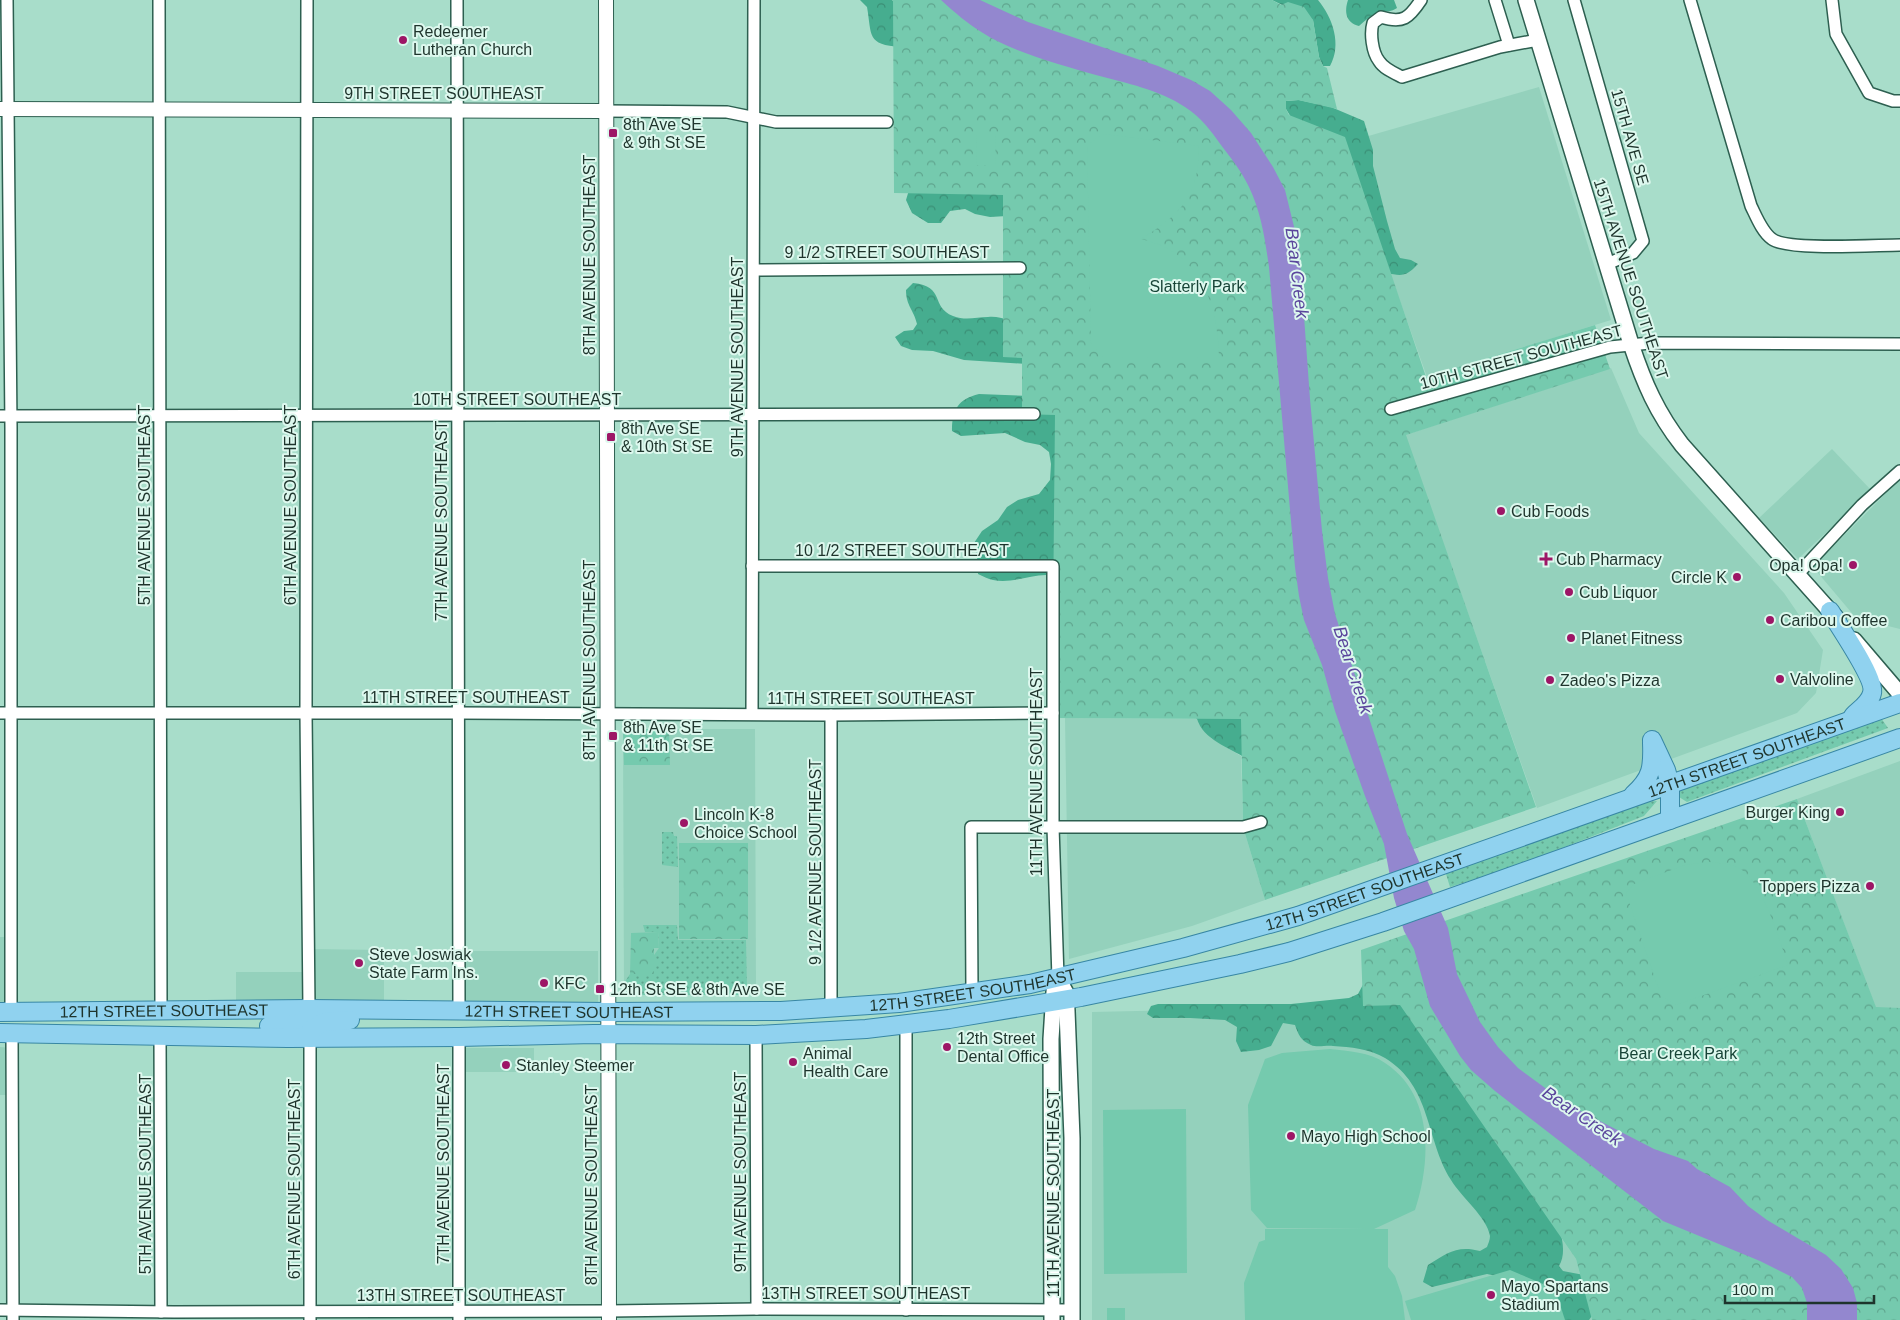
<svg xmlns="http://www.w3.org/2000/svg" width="1900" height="1320" viewBox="0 0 1900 1320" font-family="Arial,sans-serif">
<defs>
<pattern id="grass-dots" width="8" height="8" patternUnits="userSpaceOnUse" patternTransform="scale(1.25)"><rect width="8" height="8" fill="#75caae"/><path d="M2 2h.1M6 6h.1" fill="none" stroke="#5fa58e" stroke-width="1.8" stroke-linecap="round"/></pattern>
<pattern id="forest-crowns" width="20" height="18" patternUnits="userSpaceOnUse" patternTransform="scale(1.25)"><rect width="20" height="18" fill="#46ad8f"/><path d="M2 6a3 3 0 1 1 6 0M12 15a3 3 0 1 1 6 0" fill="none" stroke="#3a8e75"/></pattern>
<pattern id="park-crowns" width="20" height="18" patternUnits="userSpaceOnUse" patternTransform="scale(1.25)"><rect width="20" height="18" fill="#75caae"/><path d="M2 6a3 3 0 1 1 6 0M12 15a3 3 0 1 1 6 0" fill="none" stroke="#5fa58e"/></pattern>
</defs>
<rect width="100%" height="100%" fill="#a8ddca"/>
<g fill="#94d1bc">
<path d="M1539,87L1611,320L1427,377L1344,143Z"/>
<path d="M1611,368L1639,433L1784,593L1823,650L1816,693L1797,713L1537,808L1405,435Z"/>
<path d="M1832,449L1871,490L1798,559L1759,518Z"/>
<path d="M1900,479V629L1856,618L1813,567Z"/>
<path d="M1065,718L1197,719L1199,724L1211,738L1241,756L1243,827L1265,900L1192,926L1069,959Z"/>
<path d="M623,729H755L756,994L624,995Z"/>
<path d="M1900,761V1008H1876L1797,799Z"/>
<rect x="0" y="937" width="4" height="68"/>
<path d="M308,949L384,950V1005L236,1004V972H308Z"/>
<rect x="465" y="951" width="133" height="55"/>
<path d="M1400,1005L1576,1259L1592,1320H1092V1012Z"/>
<path d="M0,1047L12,1048V1095H0Z"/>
<rect x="459" y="1048" width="75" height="24"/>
</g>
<g fill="url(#grass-dots)">
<path d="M1881,718L1888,728L1687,802L1679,797L1677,792L1679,788Z"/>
<path d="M1657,801L1644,816L1514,867L1450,887L1446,874L1454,869L1640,802Z"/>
<path d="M662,832H673L674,836H677L678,867L662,865Z"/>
<path d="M643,925H677L678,940H746L747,989L745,995H636L624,983L630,974H654V955L659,948L658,932H645Z"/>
</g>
<g fill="url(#forest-crowns)">
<path d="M860,0H892L897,5L901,47C866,45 872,35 867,7Z"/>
<path d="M1272,0H1318C1333,18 1342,45 1330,66H1323L1319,57L1313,20Z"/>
<path d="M1348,0H1394L1397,8C1391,12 1387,11 1381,12C1372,14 1366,20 1359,26C1346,23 1344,12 1348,0Z"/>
<path d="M1299,100L1331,107L1364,121L1373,150V166L1387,221L1395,249L1400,258L1411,260L1418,264C1406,277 1402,276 1386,273L1286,109V101Z"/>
<path d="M1006,182L1007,216L990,217L975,214L965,209L950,211L941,223H928L912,213L906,200L909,190Z"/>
<path d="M913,283C946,286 930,307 953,316C966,321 976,317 988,317C995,316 1002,318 1008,320L1027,364L964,360L933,351L912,350L901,346L895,337L904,331L913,330L917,324C914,310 906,306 906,290Z"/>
<path d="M979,394L1031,396L1061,418L1242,704L1246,758C1229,748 1203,739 1197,719L1046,575C1029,575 1011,584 993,580C988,579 983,576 978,574L977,554L974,543L982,531L998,520L1007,507L1018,500L1039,494L1050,480L1051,464L1049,452L1040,445L1025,442L1005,433L961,436L952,431C952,410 958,399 979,394Z"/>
<path d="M1375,962L1553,1209C1558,1226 1569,1249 1559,1266L1563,1271L1589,1276L1594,1313L1589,1320H1547L1501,1277L1487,1274L1432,1287L1423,1282L1428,1265C1447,1253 1457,1245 1480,1251L1487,1247C1488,1244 1490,1240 1490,1236C1487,1217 1461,1197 1451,1180C1425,1138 1432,1087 1385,1058C1370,1049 1350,1047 1333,1046C1326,1045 1317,1048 1311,1045C1301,1041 1298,1034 1295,1025L1283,1023L1271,1046L1259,1050L1241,1052L1236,1041L1237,1027L1225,1020L1190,1018H1153L1147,1014L1151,1006L1158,1004H1291L1349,998L1358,994Z"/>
</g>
<g fill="url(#park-crowns)">
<path d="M893,0H1272L1281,5L1288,2L1304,7L1313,20L1319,57L1323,66L1327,68L1337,109L1298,100L1286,101V109L1289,115L1345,137L1426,377L1595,325L1610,369L1406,435L1536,807L1265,900L1243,827L1241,719L1052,718L1055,415L1022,414V358L1003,357V195L894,193Z"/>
<path d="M623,729H669L670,765H624Z"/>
<path d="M1797,799L1876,1007L1900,1008V1320H1592L1576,1259L1400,1005L1363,1006L1361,950Z"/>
<rect x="679" y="843" width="69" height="96"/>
<path d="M658,932L659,948H654V974H630L631,933Z"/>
</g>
<g fill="#75caae">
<path d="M977,134H996L995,165H976Z"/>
<path d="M1103,134L1199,146C1199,196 1181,214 1141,239C1148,241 1156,243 1163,246C1206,268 1218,312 1219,357H1103L1091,343L1087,145Z"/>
<path d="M1708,862C1720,863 1732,863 1742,870C1764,886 1779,939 1788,965L1676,1005L1661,996L1626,893L1634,884L1685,865Z"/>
<path d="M1330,1049C1348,1051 1370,1052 1385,1063C1434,1095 1431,1161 1415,1210L1374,1229H1388V1267L1395,1276L1402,1296L1405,1320H1245L1244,1283L1259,1242L1265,1240V1229H1367L1267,1228L1251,1210L1248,1105L1265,1059L1282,1053Z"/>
<path d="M1186,1109L1187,1273L1104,1274L1103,1110Z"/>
<path d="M1510,1270L1555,1289L1565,1320H1411L1405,1301Z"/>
<rect x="1107" y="1308" width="18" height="12"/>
</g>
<path fill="#9387cf" d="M941,0H980L1028,22L1158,66L1191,80L1210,91L1231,110L1251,133L1273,167L1285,190L1299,247L1310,399L1322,531L1328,578L1335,614L1407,834L1448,928L1457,974L1480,1022L1498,1047L1518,1068L1567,1104L1654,1149L1688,1161L1697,1169L1730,1187L1748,1206L1767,1220L1826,1255L1841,1269L1853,1288L1857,1303V1320H1807V1303L1802,1288L1792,1277L1760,1261L1663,1221L1495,1091L1471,1070L1460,1056L1430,1006L1414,949L1404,931L1394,898L1384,844L1365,796L1335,711L1322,665L1304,620L1299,596L1295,567L1269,267C1265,239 1261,212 1249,187C1242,172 1231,158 1221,145C1211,131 1201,117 1185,107C1160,90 1126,83 1096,75C1062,65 1012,52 983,33C968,24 954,12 941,0Z"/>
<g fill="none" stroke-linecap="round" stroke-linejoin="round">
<defs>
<g id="minor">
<path d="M7,0L11,428V1012"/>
<path d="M159,0L161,1011"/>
<path d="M307,0L306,713L309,1009"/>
<path d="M457,0L459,1011"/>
<path d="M1421,0C1409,18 1403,24 1381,17L1373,23C1370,33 1372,52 1379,61C1384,69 1394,73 1402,77L1500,47L1538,40"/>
<path d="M1495,0L1509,45"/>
<path d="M1574,0L1643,241L1633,253L1607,264"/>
<path d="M1690,0L1751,206C1756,216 1762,232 1772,239C1788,251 1876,245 1900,245"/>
<path d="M1832,0L1836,34L1869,93L1893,101H1900"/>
<path d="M606,111L727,112L776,122H887"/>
<path d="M754,270L1020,268"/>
<path d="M1391,409L1610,347L1650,343L1900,344"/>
<path d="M0,416L1034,414"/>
<path d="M752,566H1053V827L1058,978"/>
<path d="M1798,574L1862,505L1900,471"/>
<path d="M0,713H458L831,715L1053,713"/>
<path d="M752,714L754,0"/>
<path d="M972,992L971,827H1243L1261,822"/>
<path d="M831,1009V715"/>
<path d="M906,1025V1310"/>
<path d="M12,1033L13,1320"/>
<path d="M160,1035L161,1312"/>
<path d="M756,1035L757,1309"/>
<path d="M459,1037V1320"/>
<path d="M310,1038V1320"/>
<path d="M0,1310L174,1312L609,1311L757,1309L1071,1310"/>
</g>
<g id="tertiary">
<path d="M606,0L609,1320"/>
<path d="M0,109L606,111"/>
</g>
<g id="secondary">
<path d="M1526,0L1631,344C1644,383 1657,413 1682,445L1838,620"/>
<path d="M1854,640L1900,694"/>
<path d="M1058,978L1066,993L1067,1011L1072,1138V1320"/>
<path d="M1052,1320L1051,1039L1054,992"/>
</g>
<g id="primary">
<path d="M1830,611C1838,625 1876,679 1872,693C1870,703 1860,709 1853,716"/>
<path d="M1652,740L1666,770L1670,784V820"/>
<path d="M1633,795C1652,778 1653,767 1652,743"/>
<path id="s1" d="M0,1012L309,1009L607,1012L781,1011L899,1003L1030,984L1183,948L1298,916L1900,703"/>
<path d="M269,1026L297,1024L307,1018L309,1009"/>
<path d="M0,1033L288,1038L459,1037L594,1034L756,1035L866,1029L949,1019L1081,997L1240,964L1289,952L1383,922L1900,738"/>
<path d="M310,1038L311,1030L324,1022L350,1020"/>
</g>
</defs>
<use href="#minor" stroke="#2d5f50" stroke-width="14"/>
<use href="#tertiary" stroke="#2d5f50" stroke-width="16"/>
<use href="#secondary" stroke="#2d5f50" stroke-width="18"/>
<use href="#primary" stroke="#3887a4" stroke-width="20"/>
<use href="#minor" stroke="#fff" stroke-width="11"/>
<use href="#tertiary" stroke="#fff" stroke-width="14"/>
<use href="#secondary" stroke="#fff" stroke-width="15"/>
<use href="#primary" stroke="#90d2ef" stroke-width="18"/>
</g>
<g fill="#9d1666" stroke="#ddf8ee" stroke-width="2">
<circle cx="403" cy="40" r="5"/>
<rect x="608" y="128" width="10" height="10" rx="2.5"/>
<rect x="606" y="432" width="10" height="10" rx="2.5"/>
<circle cx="1501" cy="511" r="5"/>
<path d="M1543.5 551.5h5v5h5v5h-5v5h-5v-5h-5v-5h5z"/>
<circle cx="1853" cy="565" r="5"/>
<circle cx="1737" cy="577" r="5"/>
<circle cx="1569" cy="592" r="5"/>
<circle cx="1770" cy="620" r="5"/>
<circle cx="1571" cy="638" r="5"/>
<circle cx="1780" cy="679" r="5"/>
<circle cx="1550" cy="680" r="5"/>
<rect x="608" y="731" width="10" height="10" rx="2.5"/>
<circle cx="1840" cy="812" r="5"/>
<circle cx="684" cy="823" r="5"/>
<circle cx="1870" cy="886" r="5"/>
<circle cx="359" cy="963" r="5"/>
<circle cx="544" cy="983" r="5"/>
<rect x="595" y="984" width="10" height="10" rx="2.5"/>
<circle cx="947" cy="1047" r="5"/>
<circle cx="793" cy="1062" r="5"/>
<circle cx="506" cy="1065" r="5"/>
<circle cx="1291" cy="1136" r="5"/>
<circle cx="1491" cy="1295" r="5"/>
</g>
<g text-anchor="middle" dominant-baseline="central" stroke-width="4" stroke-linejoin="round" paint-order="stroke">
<g font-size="16" fill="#1e342c" stroke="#ddf8ee" text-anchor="start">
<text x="413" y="31">Redeemer<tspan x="413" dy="18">Lutheran Church</tspan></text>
<text x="623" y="124">8th Ave SE<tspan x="623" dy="18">&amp; 9th St SE</tspan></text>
<text x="621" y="428">8th Ave SE<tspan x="621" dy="18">&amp; 10th St SE</tspan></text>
<text x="1511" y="511">Cub Foods</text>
<text x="1556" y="559">Cub Pharmacy</text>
<text x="1843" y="565" text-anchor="end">Opa! Opa!</text>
<text x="1727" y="577" text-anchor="end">Circle K</text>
<text x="1579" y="592">Cub Liquor</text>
<text x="1780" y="620">Caribou Coffee</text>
<text x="1581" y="638">Planet Fitness</text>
<text x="1790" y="679">Valvoline</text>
<text x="1560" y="680">Zadeo's Pizza</text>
<text x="623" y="727">8th Ave SE<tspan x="623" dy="18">&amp; 11th St SE</tspan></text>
<text x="1830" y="812" text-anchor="end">Burger King</text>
<text x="694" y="814">Lincoln K-8<tspan x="694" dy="18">Choice School</tspan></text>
<text x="1860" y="886" text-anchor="end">Toppers Pizza</text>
<text x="369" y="954">Steve Joswiak<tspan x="369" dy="18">State Farm Ins.</tspan></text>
<text x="554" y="983">KFC</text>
<text x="610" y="989">12th St SE &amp; 8th Ave SE</text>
<text x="957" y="1038">12th Street<tspan x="957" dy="18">Dental Office</tspan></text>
<text x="803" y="1053">Animal<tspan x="803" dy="18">Health Care</tspan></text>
<text x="516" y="1065">Stanley Steemer</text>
<text x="1301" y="1136">Mayo High School</text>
<text x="1501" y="1286">Mayo Spartans<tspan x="1501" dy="18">Stadium</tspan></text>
</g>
<g font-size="16" fill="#1e342c" stroke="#ddf8ee">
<text x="444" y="93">9TH STREET SOUTHEAST</text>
<text transform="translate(1630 137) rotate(74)">15TH AVE SE</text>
<text x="887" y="252">9 1/2 STREET SOUTHEAST</text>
<text transform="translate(589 255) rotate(-90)">8TH AVENUE SOUTHEAST</text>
<text transform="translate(1631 279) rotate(72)">15TH AVENUE SOUTHEAST</text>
<text transform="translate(737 357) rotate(-90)">9TH AVENUE SOUTHEAST</text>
<text transform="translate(1521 357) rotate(-15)">10TH STREET SOUTHEAST</text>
<text x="517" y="399">10TH STREET SOUTHEAST</text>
<text transform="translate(144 505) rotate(-90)">5TH AVENUE SOUTHEAST</text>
<text transform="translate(290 505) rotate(-90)">6TH AVENUE SOUTHEAST</text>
<text transform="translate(441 521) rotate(-90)">7TH AVENUE SOUTHEAST</text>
<text x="902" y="550">10 1/2 STREET SOUTHEAST</text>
<text transform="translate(589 660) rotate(-90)">8TH AVENUE SOUTHEAST</text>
<text x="466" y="697">11TH STREET SOUTHEAST</text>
<text x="871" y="698">11TH STREET SOUTHEAST</text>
<text stroke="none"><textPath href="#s1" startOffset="1784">12TH STREET SOUTHEAST</textPath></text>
<text transform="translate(1036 772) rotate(-90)">11TH AVENUE SOUTHEAST</text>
<text transform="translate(815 862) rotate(-90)">9 1/2 AVENUE SOUTHEAST</text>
<text stroke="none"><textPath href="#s1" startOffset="1379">12TH STREET SOUTHEAST</textPath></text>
<text stroke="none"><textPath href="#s1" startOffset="974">12TH STREET SOUTHEAST</textPath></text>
<text stroke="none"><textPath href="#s1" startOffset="164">12TH STREET SOUTHEAST</textPath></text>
<text stroke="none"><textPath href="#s1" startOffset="569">12TH STREET SOUTHEAST</textPath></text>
<text transform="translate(443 1164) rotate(-90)">7TH AVENUE SOUTHEAST</text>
<text transform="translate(740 1172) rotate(-90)">9TH AVENUE SOUTHEAST</text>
<text transform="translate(145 1174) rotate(-90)">5TH AVENUE SOUTHEAST</text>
<text transform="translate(294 1179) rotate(-90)">6TH AVENUE SOUTHEAST</text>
<text transform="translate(591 1185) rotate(-90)">8TH AVENUE SOUTHEAST</text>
<text transform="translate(1053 1193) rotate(-90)">11TH AVENUE SOUTHEAST</text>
<text x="866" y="1293">13TH STREET SOUTHEAST</text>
<text x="461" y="1295">13TH STREET SOUTHEAST</text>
</g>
<g font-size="16" fill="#174437" stroke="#ddf8ee">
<text x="1197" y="286">Slatterly Park</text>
<text x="1678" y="1053">Bear Creek Park</text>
</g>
<g font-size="18" font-style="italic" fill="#5a459c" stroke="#ddf8ee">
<text transform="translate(1297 273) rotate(83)">Bear Creek</text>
<text transform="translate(1353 670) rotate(72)">Bear Creek</text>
<text transform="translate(1582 1116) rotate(34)">Bear Creek</text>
</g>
</g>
<path d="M1725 1295v8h149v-8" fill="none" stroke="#1e342c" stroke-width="2.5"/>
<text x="1732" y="1295" font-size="15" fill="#1e342c" stroke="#ddf8ee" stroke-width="4" paint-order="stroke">100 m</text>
</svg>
